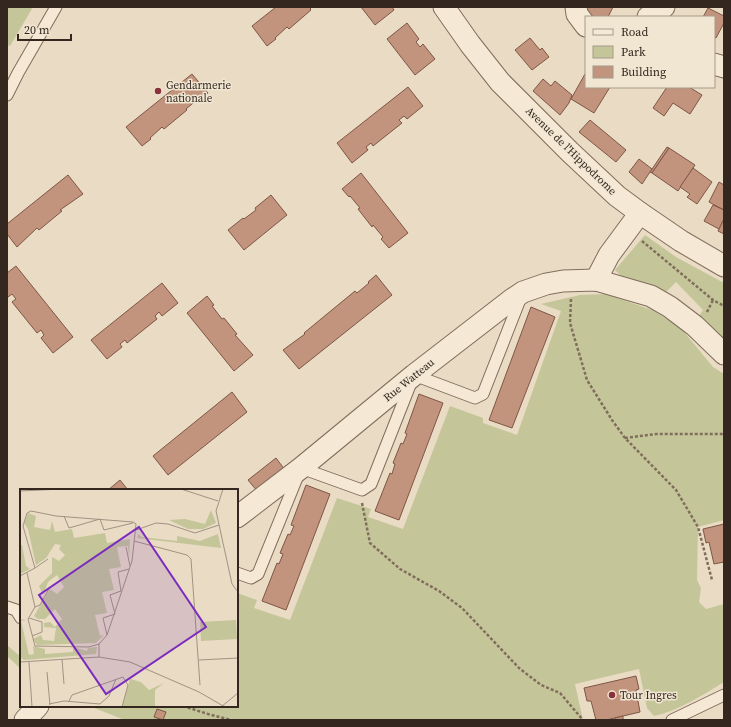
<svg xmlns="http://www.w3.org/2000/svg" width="731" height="727" viewBox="0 0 731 727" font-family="'Source Serif 4',serif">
<rect width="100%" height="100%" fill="#e9dbc4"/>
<g fill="#c4c699">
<path d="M7,7H33L10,46L7,45Z"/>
<path d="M645,235L676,257L724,283V343L697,319L703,310L676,282L664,294L623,278L615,270Z"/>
<path d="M606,294L652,310L680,327L713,367L724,374V520L698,527L697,580L701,588L699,602L706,609L724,604V682C701,696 680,710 654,716L647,708L639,669L575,684L583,720H125L89,706H237V593L257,600L254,608L290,620L337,498L371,509L368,517L403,529L450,406L483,418V423L517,435L561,311L541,304L580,295Z"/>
<path d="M7,645L21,657V669L7,656Z"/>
</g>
<g fill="#c3947d" stroke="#7e5645">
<path d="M276,7H312L310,9L311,10L289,29L287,27L275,38L276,39L267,46L252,26Z"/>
<path d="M361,7H392L394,10L375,25Z"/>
<path d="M587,7H613L608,17H594L584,11Z"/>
<path d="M708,8L724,16V23L716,38L714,37V17H703Z"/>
<path d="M407,23L419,39L416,42L420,47L423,44L435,59L415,75L387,39Z"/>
<path d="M530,38L540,50L542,48L549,57L532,70L515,50Z"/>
<path d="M192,74L208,93L199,101L198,99L186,109L187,110L164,129L162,127L150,138L151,139L142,146L126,127Z"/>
<path d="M585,74L586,75V87H610L594,113L571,99Z"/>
<path d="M543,79L551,86L555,81L572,95L569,103L560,115L533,91Z"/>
<path d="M408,87L423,106L407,119L404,116L399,120L402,123L373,146L371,143L366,147L368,150L352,163L337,143Z"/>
<path d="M667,87H689L702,95L690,114L673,103L664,116L653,108Z"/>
<path d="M590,120L626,150L616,162L579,132Z"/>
<path d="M667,147L669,148L652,173L650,172Z"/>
<path d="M669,148L695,165L678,191L652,173Z"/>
<path d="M639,159L652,169L642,184L629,172Z"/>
<path d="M693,168L712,182L697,204L687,197L690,194L680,187Z"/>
<path d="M361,173L408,233L389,248L381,239L383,237L373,225L372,227L358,209L360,208L350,196L349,197L342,189Z"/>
<path d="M68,175L83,194L60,210L62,211L39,230L37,228L17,247L7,234V224Z"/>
<path d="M719,182L724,185V210L709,202Z"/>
<path d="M271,195L287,215L244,250L228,230L243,218L244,219L256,210L255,208Z"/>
<path d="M713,205L724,210V219L719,229L704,221Z"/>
<path d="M724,219V234L718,231Z"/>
<path d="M16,266L73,337L53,353L41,338L44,335L41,330L37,333L12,302L16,299L12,294L8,297L7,295V273Z"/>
<path d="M376,275L392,295L299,369L283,350L305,334L304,333L355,291L357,293L369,283L368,282Z"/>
<path d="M162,283L178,303L162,316L159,312L155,316L157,319L127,343L125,340L120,344L122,347L107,359L91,340Z"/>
<path d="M207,296L214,305L212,306L222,319L224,318L237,334L235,335L253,355L234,371L187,313Z"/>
<path d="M531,307L555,317L512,428L489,420Z"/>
<path d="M232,392L247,412L168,475L153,456Z"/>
<path d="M419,394L443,403L399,520L375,511L390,473L392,474L395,464L393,463L401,443L403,444L407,434L405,433Z"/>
<path d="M276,458L285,470L258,492L248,480Z"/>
<path d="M120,480L128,490H108Z"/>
<path d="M306,485L330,494L286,610L262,601L277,563L279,564L283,554L280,553L288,534L290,535L294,526L291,525Z"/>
<path d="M724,524V562L714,564L709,542L706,543L703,529Z"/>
<path d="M636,676L639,689L636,690L640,712L606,720H596L591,701H587L584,688Z"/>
<path d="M157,709L166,712L163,720L154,717Z"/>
<path d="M623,716V720H615V718Z"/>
</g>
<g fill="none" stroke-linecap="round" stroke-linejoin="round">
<defs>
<g id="lane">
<path d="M7,95L18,73L56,7"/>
<path d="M237,573L251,578L258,574L301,468L362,490L371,484L414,375L475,398L483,394L521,297"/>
<path d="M7,607L16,610L21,618"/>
<path d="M672,720L724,695"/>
</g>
<g id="street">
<path d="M444,7L470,44L500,82L570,152L617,196L640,213L681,241L724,266"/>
<path d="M576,7L577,14L586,26"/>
<path d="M648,17L664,7"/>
<path d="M714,64L724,67"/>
<path d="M596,280L609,255L640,213"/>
<path d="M237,517L301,468L414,375L511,300L523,292L546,284L563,281L596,280L651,296L670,307L695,326L724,354"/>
<path d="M25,720L38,706"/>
</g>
</defs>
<use href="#lane" stroke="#816d5c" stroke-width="13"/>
<use href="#street" stroke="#816d5c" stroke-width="23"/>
<g stroke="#816d5c" stroke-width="2.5" stroke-dasharray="3 2" stroke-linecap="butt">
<path d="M642,241L713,300L724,306"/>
<path d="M571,299L570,323L587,380L612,420L625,438L676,490L698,527L712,580"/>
<path d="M707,312L713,300"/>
<path d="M625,438L656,434H724"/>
<path d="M362,503L370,543L400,569L439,591L462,608L519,668L541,685L560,693L583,720"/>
<path d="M183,706L208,714L231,720"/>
</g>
<use href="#lane" stroke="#f5e9d6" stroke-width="11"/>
<use href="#street" stroke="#f5e9d6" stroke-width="21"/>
</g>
<g fill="#8a323b" stroke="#f1e6d2" stroke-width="1.5">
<circle cx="158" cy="91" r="4"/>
<circle cx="612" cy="695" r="4"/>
</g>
<g text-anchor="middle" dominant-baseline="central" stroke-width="3" stroke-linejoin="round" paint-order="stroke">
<g font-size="11" fill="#33271f" stroke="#f1e6d2" text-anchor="start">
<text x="166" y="85">Gendarmerie<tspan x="166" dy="13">nationale</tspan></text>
<text x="620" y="695">Tour Ingres</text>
</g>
<g font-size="11" fill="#33271f" stroke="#f1e6d2">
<text transform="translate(571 151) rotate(44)">Avenue de l'Hippodrome</text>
<text transform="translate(409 380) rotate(-39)">Rue Watteau</text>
</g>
</g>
<g transform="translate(20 489)">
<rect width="218" height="218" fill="#e9dbc4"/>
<path d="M191,21L196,34L183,40H168L149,31L165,30L185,35ZM8,24L16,27L14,38L30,41L32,32L35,43L52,40L54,49L85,44L87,54L110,50L109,69L108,57L97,58L101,78L89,80L94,101L82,103L87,124L75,126L80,147L84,146L76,154L17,156L13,150L21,146L23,151L34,152L36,139L24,138V134L30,133L35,138L42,130L35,120L25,130H18L14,127L30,100L37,105L44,98L37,86L28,93L23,106L19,97L32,84V68L39,72L45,66L39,60L41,56L35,55L26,69L16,76L8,40L4,34ZM118,45L122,48L157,52V47L180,52L198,45L201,59L117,49ZM0,56H2L6,77L10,80L0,85ZM0,130L6,131L1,132L9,166L14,165L13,157L25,160V165L53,163V158L67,162L68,159L77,158L76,165L4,171L0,168ZM216,131L217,150L181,152L180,133ZM110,190L121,193L129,201L144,194L135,201V218H102Z" fill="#c4c699"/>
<path fill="none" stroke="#a09382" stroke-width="1" d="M161,0L198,12M203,0L196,22L212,95L218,103M0,2L42,0M44,27L49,39L80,30L84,41L113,34M3,37L7,24L11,22L36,27L113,33L116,35L112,72L87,146L79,155L69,158L15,157L8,130L15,118L7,84M116,41L136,34L148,35L175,44L199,36M114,52L167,66L171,70L180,196M106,58L110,77M15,79L28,70M0,87L15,79L3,37M15,118L20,116L30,98M9,129L22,133V143L12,147M87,146L83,129L95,125L90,106L101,102L98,83L109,80M79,155V168M42,170L44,195M179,171L218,169M0,173L79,168L110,173L179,203L205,218M9,173L12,218M27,183L30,216M49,212L52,206L103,188L108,196L102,218M29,215L44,212L80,215L89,207L96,190M201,218L218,204"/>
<path fill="#7b2cbf" fill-opacity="0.15" stroke="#7b2cbf" stroke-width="2" d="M119,38L186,138L86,205L19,106Z"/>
<rect width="218" height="218" fill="none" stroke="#33271f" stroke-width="2"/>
</g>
<rect width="731" height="727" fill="none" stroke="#33271f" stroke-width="16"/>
<rect x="585" y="16" width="130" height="72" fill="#f1e6d2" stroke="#a59a8a"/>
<rect x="593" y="29" width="20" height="6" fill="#f5e9d6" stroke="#a59a8a"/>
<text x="621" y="36" font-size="12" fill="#33271f">Road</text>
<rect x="593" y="46" width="20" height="12" fill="#c4c699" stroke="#a59a8a"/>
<text x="621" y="56" font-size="12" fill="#33271f">Park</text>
<rect x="593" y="66" width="20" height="12" fill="#c3947d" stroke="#a59a8a"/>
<text x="621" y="76" font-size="12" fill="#33271f">Building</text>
<path d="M18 34v6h53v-6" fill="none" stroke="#33271f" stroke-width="2"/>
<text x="24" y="34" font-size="12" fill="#33271f" stroke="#f1e6d2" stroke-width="3" paint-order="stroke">20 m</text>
</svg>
